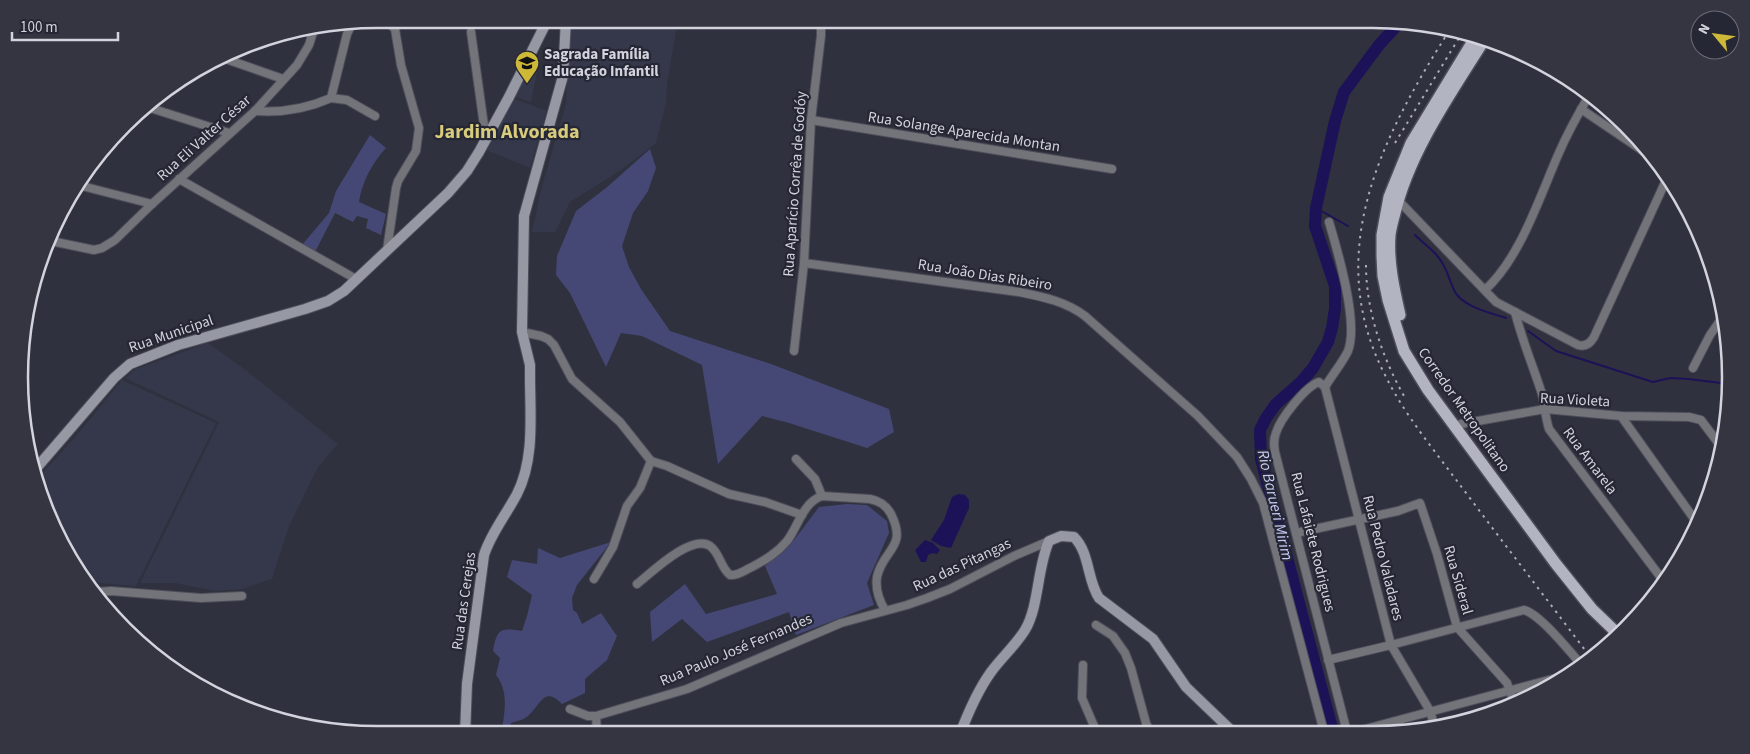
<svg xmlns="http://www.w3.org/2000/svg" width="1750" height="754" viewBox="0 0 1750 754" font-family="'Source Sans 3',sans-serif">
<rect width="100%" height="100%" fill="#30313e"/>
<g fill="#35384b">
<path d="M571,19H678L667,84L666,103L656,143L621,170L570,202L555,232H532L542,186L566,104Z"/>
<path d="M526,69L537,72L531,102L513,96Z"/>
<path d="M512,98L547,111L530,168L486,150Z"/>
<path d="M208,343L247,371L338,444L318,467L289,526L272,579L242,589L215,591L175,583H140L219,422L125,378L136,369Z"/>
<path d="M122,380L216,423L136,586L88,582L61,544L38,492L35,481L77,435Z"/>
</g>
<g fill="#454874">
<path d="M370,135L386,148C372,163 362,182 359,202L386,214L381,235L366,228L368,219L357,216L353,222L335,213L315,252L302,245L329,213L336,191Z"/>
<path d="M650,149L656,168L648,191L633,213L622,246L629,267L641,289L670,331L771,364L889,409L894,432L867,448L789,423L762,416L718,464L702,365L642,336L621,333L606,367L570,293L556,275L557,256L576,211L606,188Z"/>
<path d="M847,504L867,505L887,521L889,533L867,583L874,605L796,635L789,612L707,642L682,619L652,642L650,612L685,584L706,614L777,594L765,566L794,540L819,507Z"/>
<path d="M611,542L577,585L572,598L573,610L577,613L582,624L601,613L617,636L607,660L585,679V693L562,704C544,686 541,704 529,715C524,720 517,721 511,723L509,731L514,735H501C504,715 510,693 496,675L500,658L493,651C497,628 501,628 522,631L527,616L532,595L507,577L512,560L537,564L538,548L560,558Z"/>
</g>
<g fill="#1b1258">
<path d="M958,494L965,495L969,500V508L951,548L941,546L931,540L944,520L952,497Z"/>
<path d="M925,540L933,543L940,550L937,554L933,553L928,555L926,562H921L915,550Z"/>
</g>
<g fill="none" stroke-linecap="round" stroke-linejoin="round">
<g stroke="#1b1258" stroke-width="2">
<path d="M1316,208L1348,226"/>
<path d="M1415,235C1425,245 1438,253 1444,266C1449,275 1451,287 1457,295C1468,308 1491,313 1506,318"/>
<path d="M1528,331L1556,351L1653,382L1670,378L1688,379L1729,384"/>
</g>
<path stroke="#1b1258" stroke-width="12" d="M1333,732L1261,459L1260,430L1266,418L1276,404L1301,382L1313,368L1328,342L1332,328L1335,309V286L1315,226L1316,208L1335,121L1344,92L1379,45L1399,23"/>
<defs>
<g id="minor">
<path d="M381,19L388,22L395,29L401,65L419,128L416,151L398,181L396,188L387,250"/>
<path d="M471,32L486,140"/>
<path d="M220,57L283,79"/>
<path d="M331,98L347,100L375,116"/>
<path d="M144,106L229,133"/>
<path d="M1581,109L1658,161"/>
<path d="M255,111C282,113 306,109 331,98L347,34L351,26L355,22"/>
<path d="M811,120L1112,169"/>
<path d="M179,179L356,279"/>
<path d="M78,185L152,204"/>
<path d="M1398,200L1496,302L1578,345C1585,347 1590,344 1594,337L1668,176"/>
<path d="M51,241L94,250L102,248L115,240L152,204L255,111L297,65L309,45L314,29"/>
<path d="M804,263L1019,292C1043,297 1065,301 1085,316L1198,416L1237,457L1251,479L1263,503L1324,732"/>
<path d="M1485,290C1520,258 1539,199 1558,155C1567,134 1578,114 1590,94"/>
<path d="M1515,312C1522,340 1533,366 1542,394C1545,405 1545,417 1549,429L1665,583"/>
<path d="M522,332L541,336L548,339L554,345L572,379L620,422L651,461"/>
<path d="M794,351L804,263L811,120L821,36V19"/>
<path d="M1693,368L1710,335L1724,315"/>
<path d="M1325,387L1319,382C1305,387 1280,419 1276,433C1273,440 1274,446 1275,452L1347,732"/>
<path d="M1325,387L1391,645L1430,711L1435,728"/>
<path d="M1325,387C1332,375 1343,362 1348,351C1359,323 1338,252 1329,222"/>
<path d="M1621,416L1697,523"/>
<path d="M1461,424L1545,409L1621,416L1689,417L1701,420L1722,448"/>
<path d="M796,459L815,479L822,496"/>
<path d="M651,461L667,466L729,494L765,502L802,515"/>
<path d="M1296,533L1398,511L1420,503L1437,554L1457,627L1507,683L1515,705"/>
<path d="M594,579L613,547L627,506L640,488L651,461"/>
<path d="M637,584C651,573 692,533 710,546C720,553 720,567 730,575C738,576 745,570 752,567C765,560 777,553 787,541C798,527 803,502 822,496L870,499C880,501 886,505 891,514C908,548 883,549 877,577C875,590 879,600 885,610"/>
<path d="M97,592L111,591L201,598L242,596"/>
<path d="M1096,625L1113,636L1125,653L1131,668L1146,723L1150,733"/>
<path d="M1328,660L1391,645L1524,610C1540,614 1569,651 1581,664"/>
<path d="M1083,665L1082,698L1097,733"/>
<path d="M570,709L588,716H596L687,689L841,623L907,605L927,598L950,589L1014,556L1049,541"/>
<path d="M596,716L597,735"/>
<path d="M1354,732L1560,677"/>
</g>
<g id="secondary">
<path d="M33,472L114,378L130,364L178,345L305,309L328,301L344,291L448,193L467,171L479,152L509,97L548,19"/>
<path d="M960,734C968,713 978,690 991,672C1002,657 1016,645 1025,630C1039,607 1037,568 1049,541L1061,536L1074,537C1090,553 1087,580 1099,598L1153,639L1186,687L1234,733"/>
<path d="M465,735L467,684L484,555C491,533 506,515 517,494C535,459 530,414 530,376V365L522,332L524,216L563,76L566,19"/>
</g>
<g id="primary">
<path d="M1476,36L1411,143L1389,197L1382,235V256L1383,276L1388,300L1404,351L1428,390L1556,564L1592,609L1619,635"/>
<path d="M1400,315C1394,289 1388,262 1390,235C1391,228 1393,220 1395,213C1410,150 1452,92 1486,37"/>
</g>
</defs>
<use href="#minor" stroke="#4d4e5a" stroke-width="10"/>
<use href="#secondary" stroke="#4d4e5a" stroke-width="12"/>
<use href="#primary" stroke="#4d4e5a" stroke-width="14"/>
<use href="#minor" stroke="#73737a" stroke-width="8"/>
<use href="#secondary" stroke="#9698a3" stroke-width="10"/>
<use href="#primary" stroke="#b2b4c2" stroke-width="11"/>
<g stroke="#abacb6" stroke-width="2" stroke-dasharray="2.5 5" stroke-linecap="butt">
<path d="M1449,31C1382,137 1321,253 1386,377C1404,413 1430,445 1454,477C1499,537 1545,597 1591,658"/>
<path d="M1395,143L1462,33"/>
<path d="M1366,265C1366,310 1382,357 1404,396"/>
</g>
</g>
<defs>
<symbol id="school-pin" viewBox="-11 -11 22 30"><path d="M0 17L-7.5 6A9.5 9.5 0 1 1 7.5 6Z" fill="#ceb837" stroke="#262734"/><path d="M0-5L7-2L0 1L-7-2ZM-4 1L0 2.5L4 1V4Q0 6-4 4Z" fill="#111"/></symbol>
</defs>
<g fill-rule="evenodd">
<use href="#school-pin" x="513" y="49" width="28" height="38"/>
</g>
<g text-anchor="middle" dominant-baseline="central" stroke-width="4.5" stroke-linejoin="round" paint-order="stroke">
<g font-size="15" font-weight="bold" fill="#d2d3dc" stroke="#262734" text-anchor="start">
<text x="544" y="54">Sagrada Família<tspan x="544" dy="17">Educação Infantil</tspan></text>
</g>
<g font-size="15" fill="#d2d3dc" stroke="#262734">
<text transform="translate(964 132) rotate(9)">Rua Solange Aparecida Montan</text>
<text transform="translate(204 138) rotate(-42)">Rua Eli Valter César</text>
<text transform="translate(795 184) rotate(-86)">Rua Aparício Corrêa de Godóy</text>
<text transform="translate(985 275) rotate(9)">Rua João Dias Ribeiro</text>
<text transform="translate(171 334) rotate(-19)">Rua Municipal</text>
<text transform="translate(1575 400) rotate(3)">Rua Violeta</text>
<text transform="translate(1464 410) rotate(55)">Corredor Metropolitano</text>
<text transform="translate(1590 461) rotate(53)">Rua Amarela</text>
<text transform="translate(1313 542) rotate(76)">Rua Lafaiete Rodrigues</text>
<text transform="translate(1383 558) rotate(76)">Rua Pedro Valadares</text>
<text transform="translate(962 565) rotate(-25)">Rua das Pitangas</text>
<text transform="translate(1458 580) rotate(74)">Rua Sideral</text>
<text transform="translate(464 601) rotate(-82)">Rua das Cerejas</text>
<text transform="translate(736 650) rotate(-23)">Rua Paulo José Fernandes</text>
</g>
<g font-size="16" font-style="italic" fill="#c7ccf7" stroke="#262734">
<text transform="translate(1275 505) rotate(77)">Rio Barueri Mirim</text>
</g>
<g font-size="20" font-weight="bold" fill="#d9cb7d" stroke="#262734">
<text x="507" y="132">Jardim Alvorada</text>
</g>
</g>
<path d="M0 0H1750V754H0ZM377 28H1373A349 349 0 0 1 1722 377V377A349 349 0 0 1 1373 726H377A349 349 0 0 1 28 377V377A349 349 0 0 1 377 28Z" fill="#343541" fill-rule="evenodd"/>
<path fill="none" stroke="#d2d3dc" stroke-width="2.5" d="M377 28H1373A349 349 0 0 1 1722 377V377A349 349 0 0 1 1373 726H377A349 349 0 0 1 28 377V377A349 349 0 0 1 377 28Z"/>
<g transform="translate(1715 35) rotate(299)"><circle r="24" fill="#262734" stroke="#6b6c77"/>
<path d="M0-4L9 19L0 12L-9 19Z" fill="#ceb837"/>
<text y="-8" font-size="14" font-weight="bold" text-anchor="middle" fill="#d2d3dc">N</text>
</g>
<path d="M12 32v8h106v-8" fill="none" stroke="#d2d3dc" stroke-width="2.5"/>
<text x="20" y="32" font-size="15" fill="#d2d3dc" stroke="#262734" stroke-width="4" paint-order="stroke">100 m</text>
</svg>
